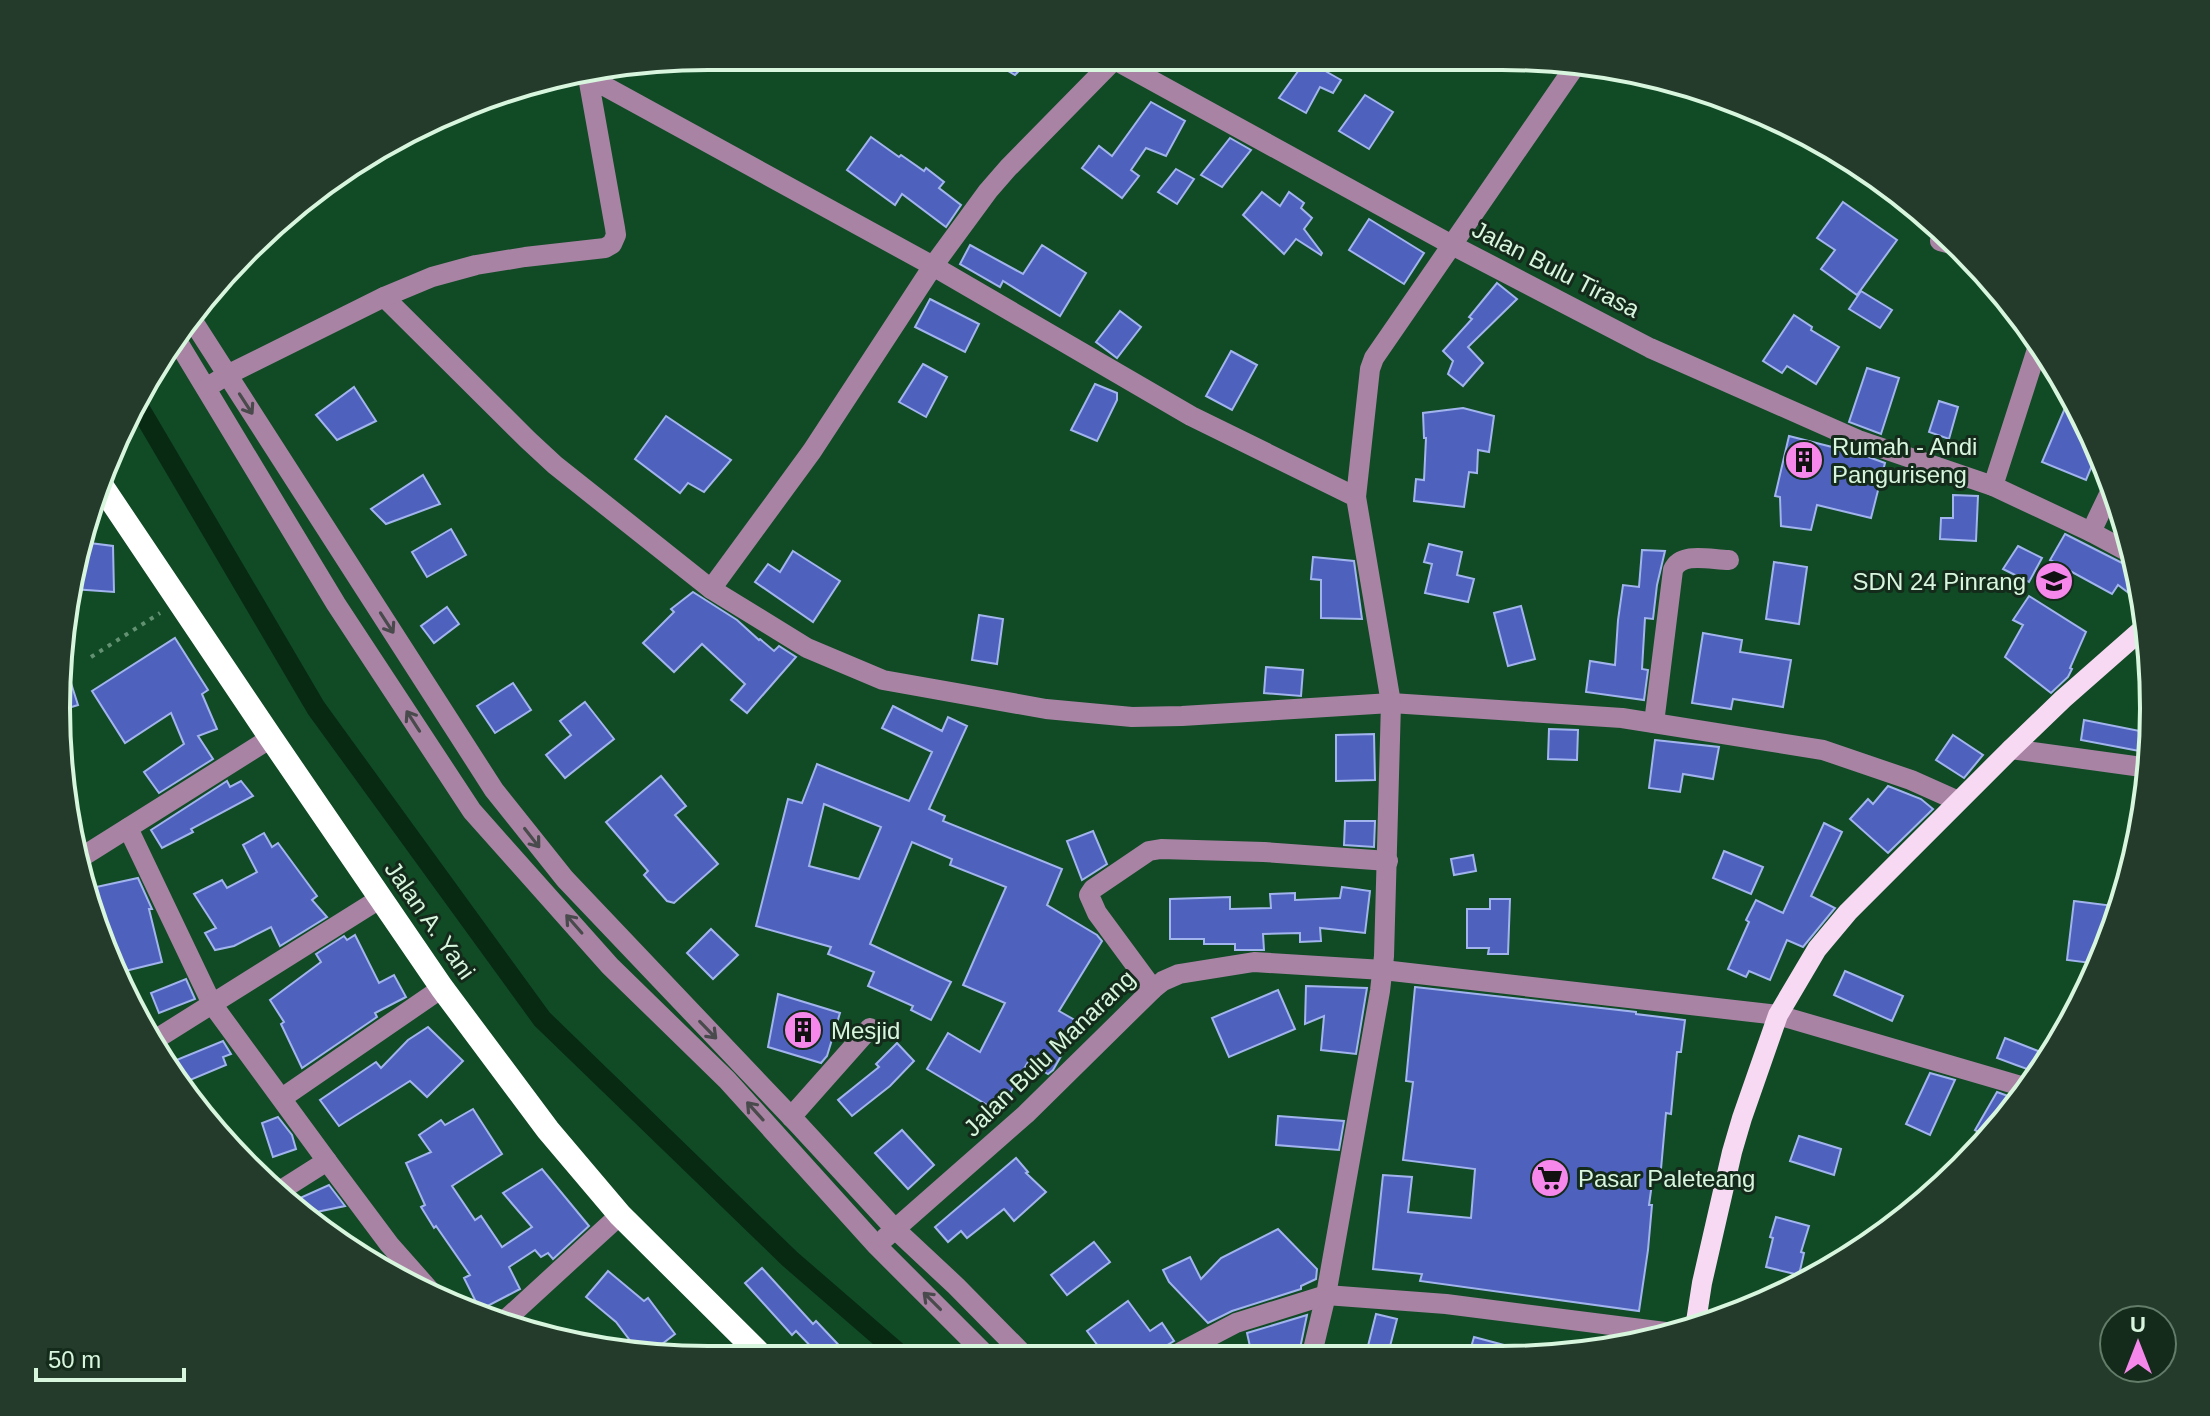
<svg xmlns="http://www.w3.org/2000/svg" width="2210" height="1416" viewBox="0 0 2210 1416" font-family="Helvetica,sans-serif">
<rect width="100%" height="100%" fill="#114b26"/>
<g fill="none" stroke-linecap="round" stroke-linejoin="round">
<path stroke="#082a13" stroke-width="20" d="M139,407L316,708L542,1019L790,1259L902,1356"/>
</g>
<g fill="#4e62bd" stroke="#a2b4ee" stroke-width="2" fill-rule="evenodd">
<path d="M986,58H1031L1015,75Z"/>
<path d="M1306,60L1341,80L1333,93L1320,87L1306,113L1279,98Z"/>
<path d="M1365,95L1393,112L1369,149L1339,131Z"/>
<path d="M1151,102L1185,121L1166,156L1146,148L1131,170L1139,176L1122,198L1082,168L1099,146L1112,156Z"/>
<path d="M871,137L899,157L901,155L924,171L926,168L944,182L939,188L961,205L946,227L902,194L895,205L847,170Z"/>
<path d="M1230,138L1251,150L1222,187L1201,175Z"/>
<path d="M1176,169L1194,179L1177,204L1158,192Z"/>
<path d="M1262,192L1280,206L1289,192L1304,203L1301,208L1312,218L1304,229L1322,253L1321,255L1296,239L1284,254L1243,215Z"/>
<path d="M1843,202L1897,240L1857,295L1821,269L1835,250L1817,238Z"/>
<path d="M1369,219L1424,253L1404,284L1349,250Z"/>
<path d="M970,245L1023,274L1042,245L1086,273L1060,316L1003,281L1000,287L960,264Z"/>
<path d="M1497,283L1517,299L1468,347L1483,363L1463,386L1448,374L1453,361L1443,351L1472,319L1469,317Z"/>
<path d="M1861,291L1892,310L1880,328L1849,309Z"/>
<path d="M930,299L979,324L965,352L915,327Z"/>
<path d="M1120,311L1141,327L1117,358L1096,342Z"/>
<path d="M1794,315L1812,327L1811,330L1839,347L1816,384L1787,366L1782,373L1763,361Z"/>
<path d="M1231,351L1257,365L1232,410L1206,396Z"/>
<path d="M923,364L947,377L926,417L899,402Z"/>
<path d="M1867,368L1899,378L1881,434L1849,422Z"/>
<path d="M1095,384L1117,393V400L1097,441L1071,430Z"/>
<path d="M354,387L376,421L337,440L316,415Z"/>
<path d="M2071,394L2087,419L2098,451L2086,480L2042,462Z"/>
<path d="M1939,401L1958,407L1949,439L1929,432Z"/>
<path d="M1463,408L1494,416L1489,452L1478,450L1477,473L1469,472L1464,507L1414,501L1416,479L1424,480L1426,438H1424L1423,413Z"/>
<path d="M666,416L731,460L704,492L688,483L680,493L635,459Z"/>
<path d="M1789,436L1840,449L1841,447L1885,463L1871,518L1817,505L1811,530L1781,526L1780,497L1775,496Z"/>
<path d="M423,475L440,504L386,524L371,509Z"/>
<path d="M1953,495L1978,496L1976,541L1940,539L1941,518H1953Z"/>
<path d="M451,529L466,555L427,577L412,552Z"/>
<path d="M2065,534L2128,566L2136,568L2142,603L2118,585L2112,594L2050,560Z"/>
<path d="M82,542L113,546L114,592L73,589Z"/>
<path d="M1429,544L1462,552L1457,575L1474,579L1468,602L1425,593L1432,564L1424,562Z"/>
<path d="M2018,546L2042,558L2029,582L2003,569Z"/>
<path d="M1642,550L1665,551L1657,585L1653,619L1645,618L1642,669L1648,670L1644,700L1586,692L1590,661L1615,665L1618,620L1623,585L1639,587Z"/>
<path d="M793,551L840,581L813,622L755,582L768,564L780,572Z"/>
<path d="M1313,557L1354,561L1362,619L1321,618V580L1311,579Z"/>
<path d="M1774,562L1807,567L1799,624L1766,619Z"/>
<path d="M693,592L737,620L759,640L760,639L774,651L779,646L796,657L747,713L731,700L745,684L702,644L674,672L643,643L674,612L671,609Z"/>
<path d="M2029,596L2086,632L2070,668L2072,669L2068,677L2051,693L2005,657L2023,625L2013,620Z"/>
<path d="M1521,606L1535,659L1508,666L1494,613Z"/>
<path d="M447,607L459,624L434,643L421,626Z"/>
<path d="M979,615L1003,619L997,664L972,660Z"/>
<path d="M1703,633L1742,640L1740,652L1791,660L1783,707L1733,699L1731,709L1692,703Z"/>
<path d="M175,638L208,690L202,694L217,729L198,736L213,759L159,793L144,772L184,744L171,713L125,743L92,691Z"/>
<path d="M64,661L78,705L62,710L57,666L58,662Z"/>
<path d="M1266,667L1303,670L1301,696L1264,693Z"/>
<path d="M513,683L531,710L495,733L477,706Z"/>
<path d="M585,702L614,739L565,778L546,755L571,735L560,721Z"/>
<path d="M893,706L942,731L948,717L967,726L929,809L945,816L943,821L1062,869L1047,905L1097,935L1102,941L1059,1011L1080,1023L1053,1070L1048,1074L1028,1062L999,1112L927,1069L948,1033L980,1052L1005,1003L963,985L1006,887L950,865L952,859L912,842L870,944L951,982L931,1020L911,1010L913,1006L868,986L874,972L828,954L831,947L756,926L788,799L802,803L817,764L909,801L932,752L882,728ZM824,804L881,827L859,879L809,866Z"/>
<path d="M2084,720L2150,733V753L2081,740Z"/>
<path d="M1549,729L1578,730L1577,760L1548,759Z"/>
<path d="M1374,734L1375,780L1336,781V735Z"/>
<path d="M1953,735L1983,755L1964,778L1936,760Z"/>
<path d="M1655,740L1719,747L1713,779L1683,774L1680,792L1649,788Z"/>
<path d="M661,776L686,806L675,815L718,864L674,903L667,901L644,875L648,871L606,822Z"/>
<path d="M227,781L230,787L241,781L253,796L191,829L193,832L162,848L151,830Z"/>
<path d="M1888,786L1921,799L1933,809L1888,853L1850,819L1868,799L1873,804Z"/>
<path d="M1345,821H1375L1374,847L1344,845Z"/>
<path d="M1824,823L1842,832L1811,896L1835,908L1803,947L1787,940L1770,980L1749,971L1746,977L1728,969L1749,922L1746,920L1756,900L1783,913Z"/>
<path d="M1093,831L1107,864L1082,880L1067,841Z"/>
<path d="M264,833L272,847L278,843L317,896L312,900L327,917L280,946L271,927L234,946L215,950L205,933L216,928L194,894L222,880L227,888L257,872L243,845Z"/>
<path d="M1724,851L1763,867L1751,894L1713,878Z"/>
<path d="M1473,855L1476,871L1454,875L1451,859Z"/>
<path d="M138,878L152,909H149L162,962L121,972L115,951L112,952L89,902L87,889Z"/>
<path d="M1342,887L1370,891L1365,933L1320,928L1321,941L1300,942V933L1263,934L1264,950H1235V944H1204V939H1170V899L1230,897V909L1271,908L1270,894L1295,893V900L1340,898Z"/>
<path d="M1490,899H1510L1508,954H1488L1489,948H1467V909H1490Z"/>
<path d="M2074,901L2122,907L2120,917L2099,964L2067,960Z"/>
<path d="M711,929L738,955L713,979L687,953Z"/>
<path d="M355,935L379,983L394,975L406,997L375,1013L377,1017L302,1068L281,1024L284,1022L270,1000L321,962L316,954L344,936L347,940Z"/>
<path d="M1845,971L1903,996L1892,1021L1834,995Z"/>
<path d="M186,979L195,999L159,1013L151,993Z"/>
<path d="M1306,986L1367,988L1356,1054L1321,1050L1324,1016L1305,1024Z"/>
<path d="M1415,987L1636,1012V1014L1685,1020L1681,1052H1677L1671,1114L1666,1113L1661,1169H1654L1649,1205H1652L1648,1250L1639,1311L1420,1281L1422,1274L1373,1269L1383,1175L1412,1177L1408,1212L1471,1218L1475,1169L1403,1160L1413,1082L1406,1081Z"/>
<path d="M1278,990L1295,1029L1229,1057L1212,1018Z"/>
<path d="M778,994L840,1013L827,1056L821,1063L768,1047Z"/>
<path d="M428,1027L463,1061L427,1097L410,1081L339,1126L320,1100L376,1062L381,1068L408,1040Z"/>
<path d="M2005,1038L2051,1056L2038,1073L2016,1065L1997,1058Z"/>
<path d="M223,1041L231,1054L223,1057L226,1065L183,1083L174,1061Z"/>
<path d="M897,1043L914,1061L890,1086L852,1116L838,1100L879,1067L876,1064Z"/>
<path d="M1930,1073L1955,1080L1930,1135L1906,1124Z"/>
<path d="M1997,1092L2019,1100L1991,1139L1975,1130Z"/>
<path d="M473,1109L502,1154L452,1186L475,1220L481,1216L502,1247L532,1227L503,1193L542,1169L589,1226L553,1259L548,1253L541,1257L535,1250L509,1267L520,1289L480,1310L464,1278L470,1275L436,1226L434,1228L421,1207L425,1205L406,1163L431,1152L419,1135L441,1120L445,1125Z"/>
<path d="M1278,1116L1344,1121L1339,1150L1276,1145Z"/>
<path d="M278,1117L292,1135L296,1149L273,1157L262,1123Z"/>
<path d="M902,1130L934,1165L908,1189L875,1153Z"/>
<path d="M1799,1136L1841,1149L1834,1175L1790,1161Z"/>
<path d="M1016,1158L1028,1172L1026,1173L1046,1192L1014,1221L1004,1209L967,1238L961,1231L948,1242L935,1227Z"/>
<path d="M329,1185L345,1206L307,1214L300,1198Z"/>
<path d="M1776,1217L1809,1226L1801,1252L1804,1253L1799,1275L1766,1267L1773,1238L1770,1237Z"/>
<path d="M1278,1229L1317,1269L1316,1279L1301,1286V1289L1232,1311L1208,1323L1169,1282L1163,1270L1190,1257L1201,1279L1221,1258Z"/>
<path d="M1094,1242L1110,1262L1067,1295L1051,1275Z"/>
<path d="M762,1268L813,1324L816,1321L849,1356L819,1355L796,1331L792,1335L745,1283Z"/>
<path d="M608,1271L644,1301L648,1298L675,1334L662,1344L673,1355H641L616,1322L586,1297Z"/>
<path d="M1128,1301L1150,1331L1162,1323L1174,1341L1161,1349L1158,1357H1119L1113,1347L1104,1354L1087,1331Z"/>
<path d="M1376,1314L1397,1319L1387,1358H1365Z"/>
<path d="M1307,1315L1298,1358L1263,1357V1349L1251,1351L1247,1333Z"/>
<path d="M1474,1337L1534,1353L1533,1359L1468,1358Z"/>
</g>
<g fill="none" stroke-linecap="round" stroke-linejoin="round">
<path stroke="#639172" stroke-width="4" stroke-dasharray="4 6" stroke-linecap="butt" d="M91,657L160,613"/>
<g stroke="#a983a4" stroke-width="20">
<path d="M1113,59L1452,245L1650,348L1858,440L1993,486L2091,532L2134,555"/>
<path d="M1940,241L1959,246"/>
<path d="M384,297L528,440L555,465L711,589L807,648L883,680L1046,709L1132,717L1182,716L1391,703L1622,718L1823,750L1911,780L1958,801"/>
<path d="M189,315L494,790L565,879L798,1124L895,1229L956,1286L1025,1356"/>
<path d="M176,339L336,604L472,811L610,966L727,1080L877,1246L987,1356"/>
<path d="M206,388L227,375L384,297L432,277L476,265L525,257L605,248L612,244L616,235L615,228L588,77L933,266L1191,416L1356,497L1391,703L1384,956L1380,991L1326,1295L1311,1358"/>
<path d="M1993,486L2039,343"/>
<path d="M1356,497L1370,369L1374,358L1578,62"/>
<path d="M2091,532L2112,488"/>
<path d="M711,589L812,451L933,266L988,191L1008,168L1115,59"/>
<path d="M1654,723L1673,570C1681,551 1711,560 1729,560"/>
<path d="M2011,749L2149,768"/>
<path d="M128,828L212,1004L327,1161L275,1194"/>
<path d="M77,860L271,738"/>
<path d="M1153,989L1097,913L1089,895L1093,889L1149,851L1161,849L1264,852L1388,861"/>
<path d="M153,1041L381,898"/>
<path d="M282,1098L442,988"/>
<path d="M791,1117L870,1028"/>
<path d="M327,1161L389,1244L434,1295"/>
<path d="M885,1238L1026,1114L1153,989L1163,981L1179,974L1254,962L1383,970L1778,1015L2028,1088"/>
<path d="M503,1322L620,1215"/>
<path d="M1171,1357L1236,1323L1326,1295L1446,1304L1681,1334"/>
</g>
<path stroke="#f8d9f3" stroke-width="20" d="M1695,1328L1702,1283L1732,1152L1742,1118L1778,1015L1817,949L1848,912L2011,749L2063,699L2146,626"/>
<path stroke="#fff" stroke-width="24" d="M99,482L271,738L442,988L548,1130L620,1215L761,1355"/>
</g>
<defs><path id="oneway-shaft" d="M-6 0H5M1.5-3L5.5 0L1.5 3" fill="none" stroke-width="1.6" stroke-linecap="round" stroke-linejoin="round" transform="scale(2)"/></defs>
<g stroke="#484a4b">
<use href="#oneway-shaft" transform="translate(246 404) rotate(57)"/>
<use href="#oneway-shaft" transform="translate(387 623) rotate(57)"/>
<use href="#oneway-shaft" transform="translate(413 721) rotate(-123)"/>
<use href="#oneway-shaft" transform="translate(532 838) rotate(52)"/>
<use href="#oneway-shaft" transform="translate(574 924) rotate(-131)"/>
<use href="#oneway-shaft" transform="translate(708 1030) rotate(46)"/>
<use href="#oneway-shaft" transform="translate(755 1111) rotate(-132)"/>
<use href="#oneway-shaft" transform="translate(932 1301) rotate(-135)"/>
</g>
<defs>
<symbol id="building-disc" viewBox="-11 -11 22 22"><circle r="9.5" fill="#f788eb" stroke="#142b1b"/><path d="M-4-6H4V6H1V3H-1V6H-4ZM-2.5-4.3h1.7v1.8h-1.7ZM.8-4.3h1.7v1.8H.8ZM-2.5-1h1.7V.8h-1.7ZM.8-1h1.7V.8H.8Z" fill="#111"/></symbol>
<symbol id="school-disc" viewBox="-11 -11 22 22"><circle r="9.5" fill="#f788eb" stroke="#142b1b"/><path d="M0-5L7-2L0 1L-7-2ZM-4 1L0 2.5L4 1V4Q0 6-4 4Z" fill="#111"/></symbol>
<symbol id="supermarket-disc" viewBox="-11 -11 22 22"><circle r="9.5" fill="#f788eb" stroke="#142b1b"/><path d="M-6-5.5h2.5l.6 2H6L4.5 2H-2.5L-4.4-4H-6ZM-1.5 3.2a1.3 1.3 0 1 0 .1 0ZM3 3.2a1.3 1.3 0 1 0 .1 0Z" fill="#111"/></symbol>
</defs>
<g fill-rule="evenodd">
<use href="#building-disc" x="1782" y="438" width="44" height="44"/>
<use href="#school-disc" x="2032" y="559" width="44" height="44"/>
<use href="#building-disc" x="781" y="1008" width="44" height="44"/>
<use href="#supermarket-disc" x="1528" y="1156" width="44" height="44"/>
</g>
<g text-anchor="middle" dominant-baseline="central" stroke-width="6" stroke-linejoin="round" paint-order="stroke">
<g font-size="24" fill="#d8f5de" stroke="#142b1b">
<text transform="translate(1556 269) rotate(27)">Jalan Bulu Tirasa</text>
<text transform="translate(430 920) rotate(55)">Jalan A. Yani</text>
<text transform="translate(1049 1053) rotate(-44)">Jalan Bulu Manarang</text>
</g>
<g font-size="24" fill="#d8f5de" stroke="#142b1b" text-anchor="start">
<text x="1832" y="446">Rumah - Andi<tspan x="1832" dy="28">Panguriseng</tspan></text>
<text x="2026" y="581" text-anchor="end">SDN 24 Pinrang</text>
<text x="831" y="1030">Mesjid</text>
<text x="1578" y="1178">Pasar Paleteang</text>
</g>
</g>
<path d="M0 0H2210V1416H0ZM708 70H1502A638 638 0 0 1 2140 708V708A638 638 0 0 1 1502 1346H708A638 638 0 0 1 70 708V708A638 638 0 0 1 708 70Z" fill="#243b2b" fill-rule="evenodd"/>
<path fill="none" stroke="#d8f5de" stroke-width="4" d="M708 70H1502A638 638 0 0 1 2140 708V708A638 638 0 0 1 1502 1346H708A638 638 0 0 1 70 708V708A638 638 0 0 1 708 70Z"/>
<g transform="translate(2138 1344)"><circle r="38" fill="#142b1b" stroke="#627c69" stroke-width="2"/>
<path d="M0-6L14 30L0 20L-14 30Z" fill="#f788eb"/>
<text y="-12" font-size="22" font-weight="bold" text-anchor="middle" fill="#d8f5de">U</text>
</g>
<path d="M36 1368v12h148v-12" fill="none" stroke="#d8f5de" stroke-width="4"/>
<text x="48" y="1368" font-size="24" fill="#d8f5de" stroke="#142b1b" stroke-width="6" paint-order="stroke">50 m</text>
</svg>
